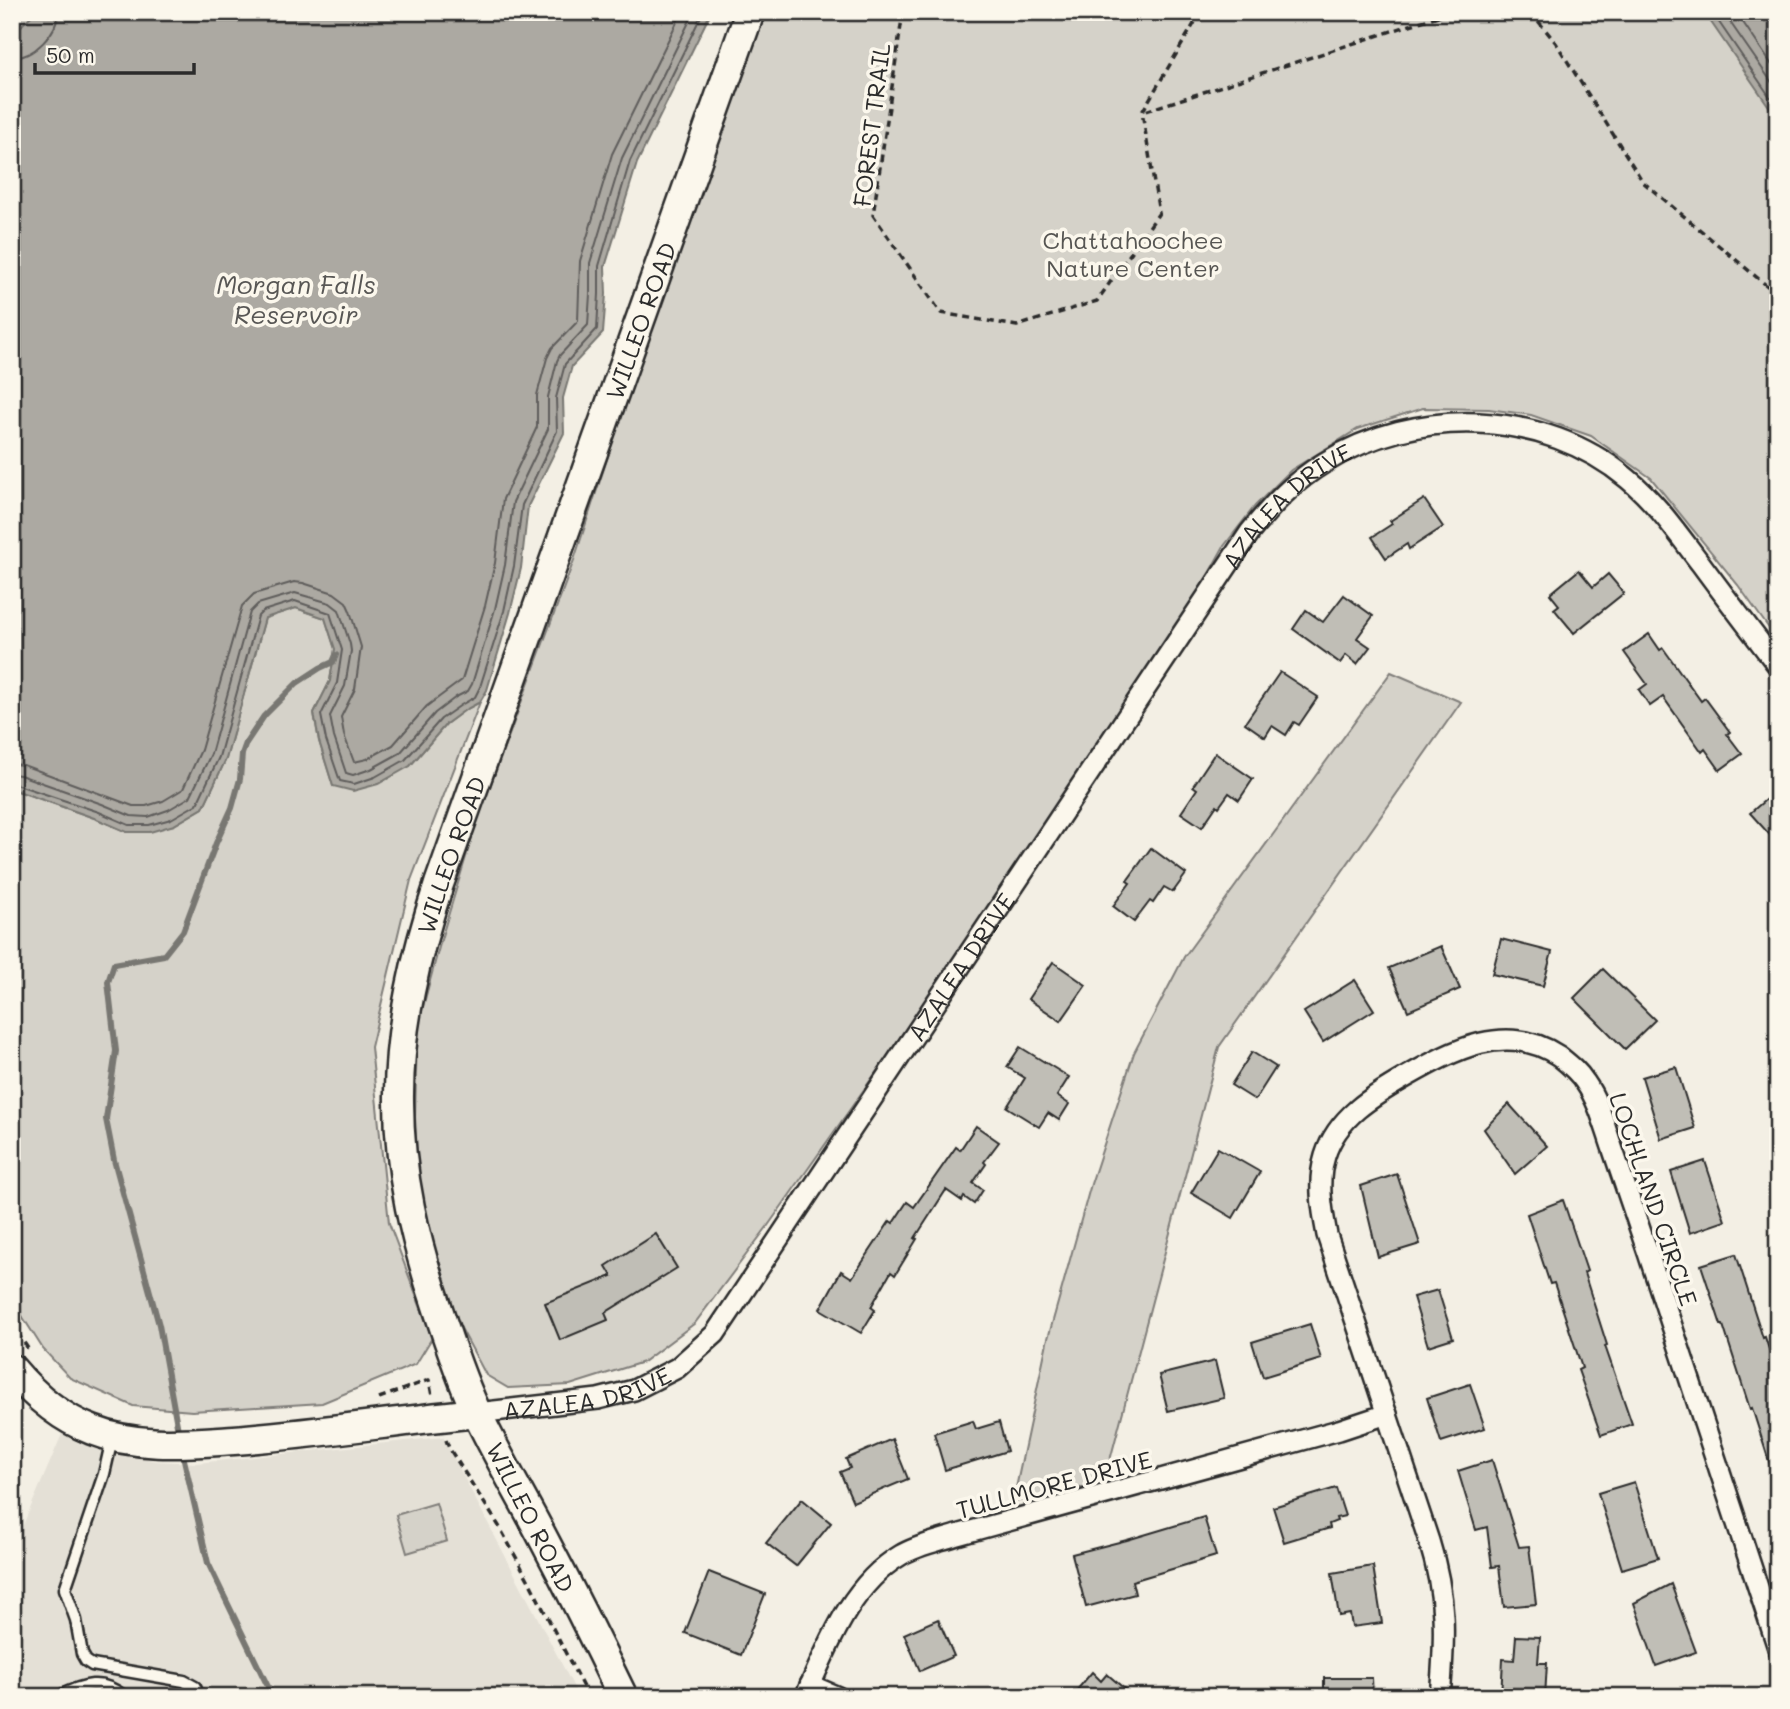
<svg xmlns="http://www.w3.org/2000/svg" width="1790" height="1709" viewBox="0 0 1790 1709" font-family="Mali,sans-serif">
<rect width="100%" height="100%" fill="#f3efe4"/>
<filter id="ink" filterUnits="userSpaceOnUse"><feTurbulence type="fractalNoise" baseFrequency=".0143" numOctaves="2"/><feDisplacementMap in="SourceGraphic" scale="14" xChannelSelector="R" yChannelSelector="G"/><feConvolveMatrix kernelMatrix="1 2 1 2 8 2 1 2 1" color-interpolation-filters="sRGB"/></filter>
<g filter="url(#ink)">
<path fill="#e4e0d6" d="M62,1434L81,1444L156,1461L197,1463L443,1437L579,1697H12V1551Z"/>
<g fill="#d5d2c9" stroke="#807e7a" stroke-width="2">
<path d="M12,12H35L12,35Z"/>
<path d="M753,12H1778V641L1738,585L1651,478L1591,436L1531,415L1489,409L1423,408L1358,429L1291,470L1255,506L1224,546L1140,698L767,1227L695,1323L643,1362L570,1385L508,1388L486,1375L448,1304L418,1186L415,1117L417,1029L442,936L475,827L574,560Z"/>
<path d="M296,608L325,618L335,649L330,681L314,713L319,741L333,786L410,766L446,724L465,710L480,702L411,880L371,1047L389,1223L432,1338L416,1364L322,1403L192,1411L133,1406L70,1378L43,1349L19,1311L12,1290V789L97,819L127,832L174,825L203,808L226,759L265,618Z"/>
<path d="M1391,672L1461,702L1219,1047L1104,1483L1013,1502L1047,1342L1091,1184L1134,1053L1184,957Z"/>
<path d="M436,1503L447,1541L407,1553L396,1515Z"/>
</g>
<g fill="#aca9a2" stroke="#787772" stroke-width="2">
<path d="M35,12H711L637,163L605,267L606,294L603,333L572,366L563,398L564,433L528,506L521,568L510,613L487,690L480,702L465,710L446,724L410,766L378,784L353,791L333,786L319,741L314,713L330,681L335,649L325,618L296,608L265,618L226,759L203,808L174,825L150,832H127L97,819L12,789V35Z"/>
<path d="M1704,12H1778V103L1770,108Z"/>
</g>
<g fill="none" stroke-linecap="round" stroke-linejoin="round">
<g stroke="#5f5d5b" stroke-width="2">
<path d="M1712,12L1770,97L1778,98"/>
<path d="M1723,12L1775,87L1778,89"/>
<path d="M1736,12L1778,74"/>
<path d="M12,58C33,58 58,33 58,12"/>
<path d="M12,764L23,765L133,806H146L163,801L183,789L201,750L242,606L254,594L294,582L303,583L334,593L346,602L350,611L361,647L355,689L341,717L344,735L354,762L367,759L393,745L427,706L462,680L485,606L495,563L503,499L537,427V395L547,358L552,348L578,321L580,261L612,154L682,12"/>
<path d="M12,774L20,775L102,804L131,816L148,817L168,810L190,797L211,754L250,612L258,604L295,593L330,603L339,610L350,644L351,651L345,686L330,716L334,737L346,773L353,775L371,769L400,753L435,713L456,697L468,691L472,684L495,609L505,565L513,502L548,429V397L557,361L560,355L588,325L590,294V263L622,158L694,12"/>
<path d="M12,783L99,812L129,825H149L171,819L197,804L219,757L258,616L263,611L295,601L330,613L342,650L337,683L321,715L326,740L340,781L354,784L375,777L405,760L441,719L461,705L475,697L480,687L504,611L514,566L522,505L557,431L556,398L565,364L597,329L599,294V266L630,161L703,12"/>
</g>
<g stroke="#787772" stroke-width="6">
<path d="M179,1436L159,1325L114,1160L106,1119L116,1051L108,982L114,964L164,955L183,931L216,843L232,808L240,779L242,754L246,743L264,716L297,683L320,668L333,662L336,655"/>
<path d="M182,1451L208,1563L273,1697"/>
</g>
</g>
<g fill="#c0beb6" stroke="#2b2b2b" stroke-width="2">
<path d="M1424,499L1443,527L1409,549L1407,544L1386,558L1372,537L1392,524L1390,521Z"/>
<path d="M1579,570L1593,587L1608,574L1624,593L1574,633L1554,609L1559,605L1550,594Z"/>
<path d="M1344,595L1373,616L1357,638L1370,647L1357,664L1346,655L1340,663L1293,629L1306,610L1323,622Z"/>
<path d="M1649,634L1660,650L1663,648L1701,701L1705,698L1730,732L1727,734L1742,754L1720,770L1705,749L1702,752L1663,697L1650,706L1639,690L1647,684L1624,652Z"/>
<path d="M1280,672L1318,697L1299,725L1294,722L1286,735L1272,726L1265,737L1245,723Z"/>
<path d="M1215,753L1253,779L1239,800L1229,793L1219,807L1217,805L1202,827L1181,813L1197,789L1193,786Z"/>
<path d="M1778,789V844L1750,813Z"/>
<path d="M1151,848L1186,874L1173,892L1164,887L1153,903L1150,901L1134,922L1113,906L1130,883L1127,881Z"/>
<path d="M1501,939L1552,952L1543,986L1492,974Z"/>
<path d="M1441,946L1460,989L1408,1011L1389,968Z"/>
<path d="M1053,962L1086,985L1061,1021L1028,999Z"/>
<path d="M1603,969L1655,1020L1625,1049L1574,998Z"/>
<path d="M1355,980L1374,1010L1323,1042L1304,1012Z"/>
<path d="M1020,1047L1069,1077L1057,1096L1069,1104L1059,1120L1048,1113L1039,1127L1007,1107L1025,1078L1007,1067Z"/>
<path d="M1252,1052L1276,1067L1255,1100L1231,1085Z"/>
<path d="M1676,1067L1695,1128L1661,1139L1642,1077Z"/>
<path d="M1509,1104L1547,1146L1515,1174L1484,1129Z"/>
<path d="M976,1126L999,1142L984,1162L986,1164L973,1183L983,1190L974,1204L964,1197L962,1201L946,1190L915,1238L917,1239L895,1275L891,1272L871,1307L875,1310L861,1333L820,1309L841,1271L852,1278L890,1221L893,1223L907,1202L914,1207L956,1147L960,1150Z"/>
<path d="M1218,1148L1260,1172L1233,1218L1191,1193Z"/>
<path d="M1705,1161L1725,1221L1690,1233L1671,1172Z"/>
<path d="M1397,1174L1420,1244L1378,1257L1361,1186Z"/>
<path d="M1563,1200L1587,1271L1584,1273L1607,1345L1605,1346L1632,1424L1601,1435L1578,1370L1582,1368L1554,1283L1550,1284L1527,1214Z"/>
<path d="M656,1234L677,1268L605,1313L608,1320L560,1340L545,1303L612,1276L606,1266Z"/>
<path d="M1736,1254L1763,1338L1765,1337L1778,1377V1477H1774L1752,1408L1750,1409L1723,1325H1721L1701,1265Z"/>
<path d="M1438,1290L1453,1338L1428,1346L1413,1297Z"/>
<path d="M1310,1324L1321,1359L1263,1377L1252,1342Z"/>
<path d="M1215,1361L1224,1398L1168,1411L1159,1375Z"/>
<path d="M1470,1384L1485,1428L1441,1442L1427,1398Z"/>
<path d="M973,1421L976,1429L999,1422L1007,1451L945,1470L934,1433Z"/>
<path d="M892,1439L908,1479L853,1502L840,1472L850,1468L846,1459Z"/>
<path d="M1492,1460L1519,1547L1529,1546L1536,1604L1504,1607L1499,1566L1492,1567L1487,1527L1476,1530L1458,1471Z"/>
<path d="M1634,1482L1658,1558L1622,1569L1598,1493Z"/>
<path d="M1336,1488L1345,1516L1336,1518L1337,1521L1329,1524L1330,1528L1284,1542L1273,1507Z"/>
<path d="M802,1499L831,1523L796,1566L766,1543Z"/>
<path d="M1204,1517L1216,1556L1132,1581L1135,1594L1086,1607L1072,1554L1127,1540Z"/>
<path d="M1373,1566L1382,1623L1352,1627L1350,1614L1339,1616L1332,1573Z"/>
<path d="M709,1572L765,1594L741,1655L685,1633Z"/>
<path d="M1671,1584L1696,1652L1656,1666L1634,1603Z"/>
<path d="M938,1619L954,1656L920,1671L904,1634Z"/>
<path d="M1516,1636L1540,1637L1538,1663H1547L1545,1697H1501L1503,1659L1514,1660Z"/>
<path d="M1092,1672L1101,1681L1107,1674L1134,1697H1071Z"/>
<path d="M1324,1678H1372L1373,1697H1324Z"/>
</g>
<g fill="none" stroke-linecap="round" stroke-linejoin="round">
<defs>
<g id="lane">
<path d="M112,1439L104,1474L65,1589L76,1620L82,1654L86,1661L92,1665L184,1681L195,1687L199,1697"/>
<path d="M58,1697C83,1684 102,1678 125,1697"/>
</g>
<g id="street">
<path id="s1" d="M477,1413L598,1399L634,1390L677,1368L715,1334L1250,532C1272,505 1294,481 1324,463C1416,406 1543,408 1628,479C1657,503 1678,534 1701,564C1726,598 1752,632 1778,666"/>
<path d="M810,1685L838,1697"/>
<path d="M805,1697C828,1646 850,1585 901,1555C918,1545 939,1541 957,1535L1339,1430L1387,1414"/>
<path d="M1440,1697C1445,1638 1447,1598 1429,1541L1327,1235C1322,1209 1317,1182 1325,1156C1337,1117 1373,1096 1406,1077C1454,1050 1506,1021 1559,1056C1569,1064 1578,1071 1585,1082C1599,1102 1605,1127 1613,1150C1625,1185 1637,1220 1649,1256C1692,1387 1735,1518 1778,1648"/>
</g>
<g id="secondary">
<path d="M12,1369C33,1394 61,1418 92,1430C137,1448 187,1443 234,1440C315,1434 396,1421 477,1413"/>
<path id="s2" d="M623,1697C597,1643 570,1589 542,1536C520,1494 495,1452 475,1409C460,1376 449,1343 438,1309C415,1241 399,1174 399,1102C398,1028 416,954 439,884L750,12"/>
</g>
</defs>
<use href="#lane" stroke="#2b2b2b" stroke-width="15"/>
<use href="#street" stroke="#2b2b2b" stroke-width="24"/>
<use href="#secondary" stroke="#2b2b2b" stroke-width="33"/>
<g stroke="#2b2b2b" stroke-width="3.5" stroke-dasharray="7 5" stroke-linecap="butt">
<path d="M903,12L873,215L941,313L1017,326L1097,301L1159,213L1142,112"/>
<path d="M1201,12L1142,112L1438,16"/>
<path d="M1436,12L1438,16L1447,12"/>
<path d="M1531,12L1556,43L1643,182L1778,295"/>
<path d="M12,1322L15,1329L29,1350"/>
<path d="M379,1398L429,1380L432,1396"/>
<path d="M446,1440L449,1448L499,1526L529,1581L588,1697"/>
</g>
<use href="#lane" stroke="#fbf7ec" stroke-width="10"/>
<use href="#street" stroke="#fbf7ec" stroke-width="19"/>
<use href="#secondary" stroke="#fbf7ec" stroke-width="28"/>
</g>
</g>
<g text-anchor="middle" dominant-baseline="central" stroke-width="7" stroke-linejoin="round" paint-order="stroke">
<g font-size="24" fill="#2b2b2b" stroke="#fbf7ec">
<text transform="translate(871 125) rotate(-83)">FOREST TRAIL</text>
<text stroke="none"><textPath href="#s2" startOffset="1463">WILLEO ROAD</textPath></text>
<text stroke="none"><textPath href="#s1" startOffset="1267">AZALEA DRIVE</textPath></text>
<text stroke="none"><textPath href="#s2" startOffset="896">WILLEO ROAD</textPath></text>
<text stroke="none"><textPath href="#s1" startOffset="700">AZALEA DRIVE</textPath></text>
<text transform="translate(1654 1199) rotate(71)">LOCHLAND CIRCLE</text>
<text stroke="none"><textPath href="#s1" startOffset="112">AZALEA DRIVE</textPath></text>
<text transform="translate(1054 1484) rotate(-15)">TULLMORE DRIVE</text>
<text transform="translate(531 1517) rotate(63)">WILLEO ROAD</text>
</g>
<g font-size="24" fill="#565552" stroke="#fbf7ec">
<text x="1133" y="239">Chattahoochee<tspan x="1133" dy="28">Nature Center</tspan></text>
</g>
<g font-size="26" font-style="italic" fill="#585755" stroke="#fbf7ec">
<text x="296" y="284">Morgan Falls<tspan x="296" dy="30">Reservoir</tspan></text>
</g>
</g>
<rect width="1790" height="1709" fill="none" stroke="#fbf7ec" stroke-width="42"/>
<rect x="21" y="21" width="1748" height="1667" fill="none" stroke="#2b2b2b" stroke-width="2.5" filter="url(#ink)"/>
<path d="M35 63v10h159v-10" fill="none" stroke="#2b2b2b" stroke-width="3.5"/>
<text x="46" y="63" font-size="21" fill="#2b2b2b" stroke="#fbf7ec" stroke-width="5" paint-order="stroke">50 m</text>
</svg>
